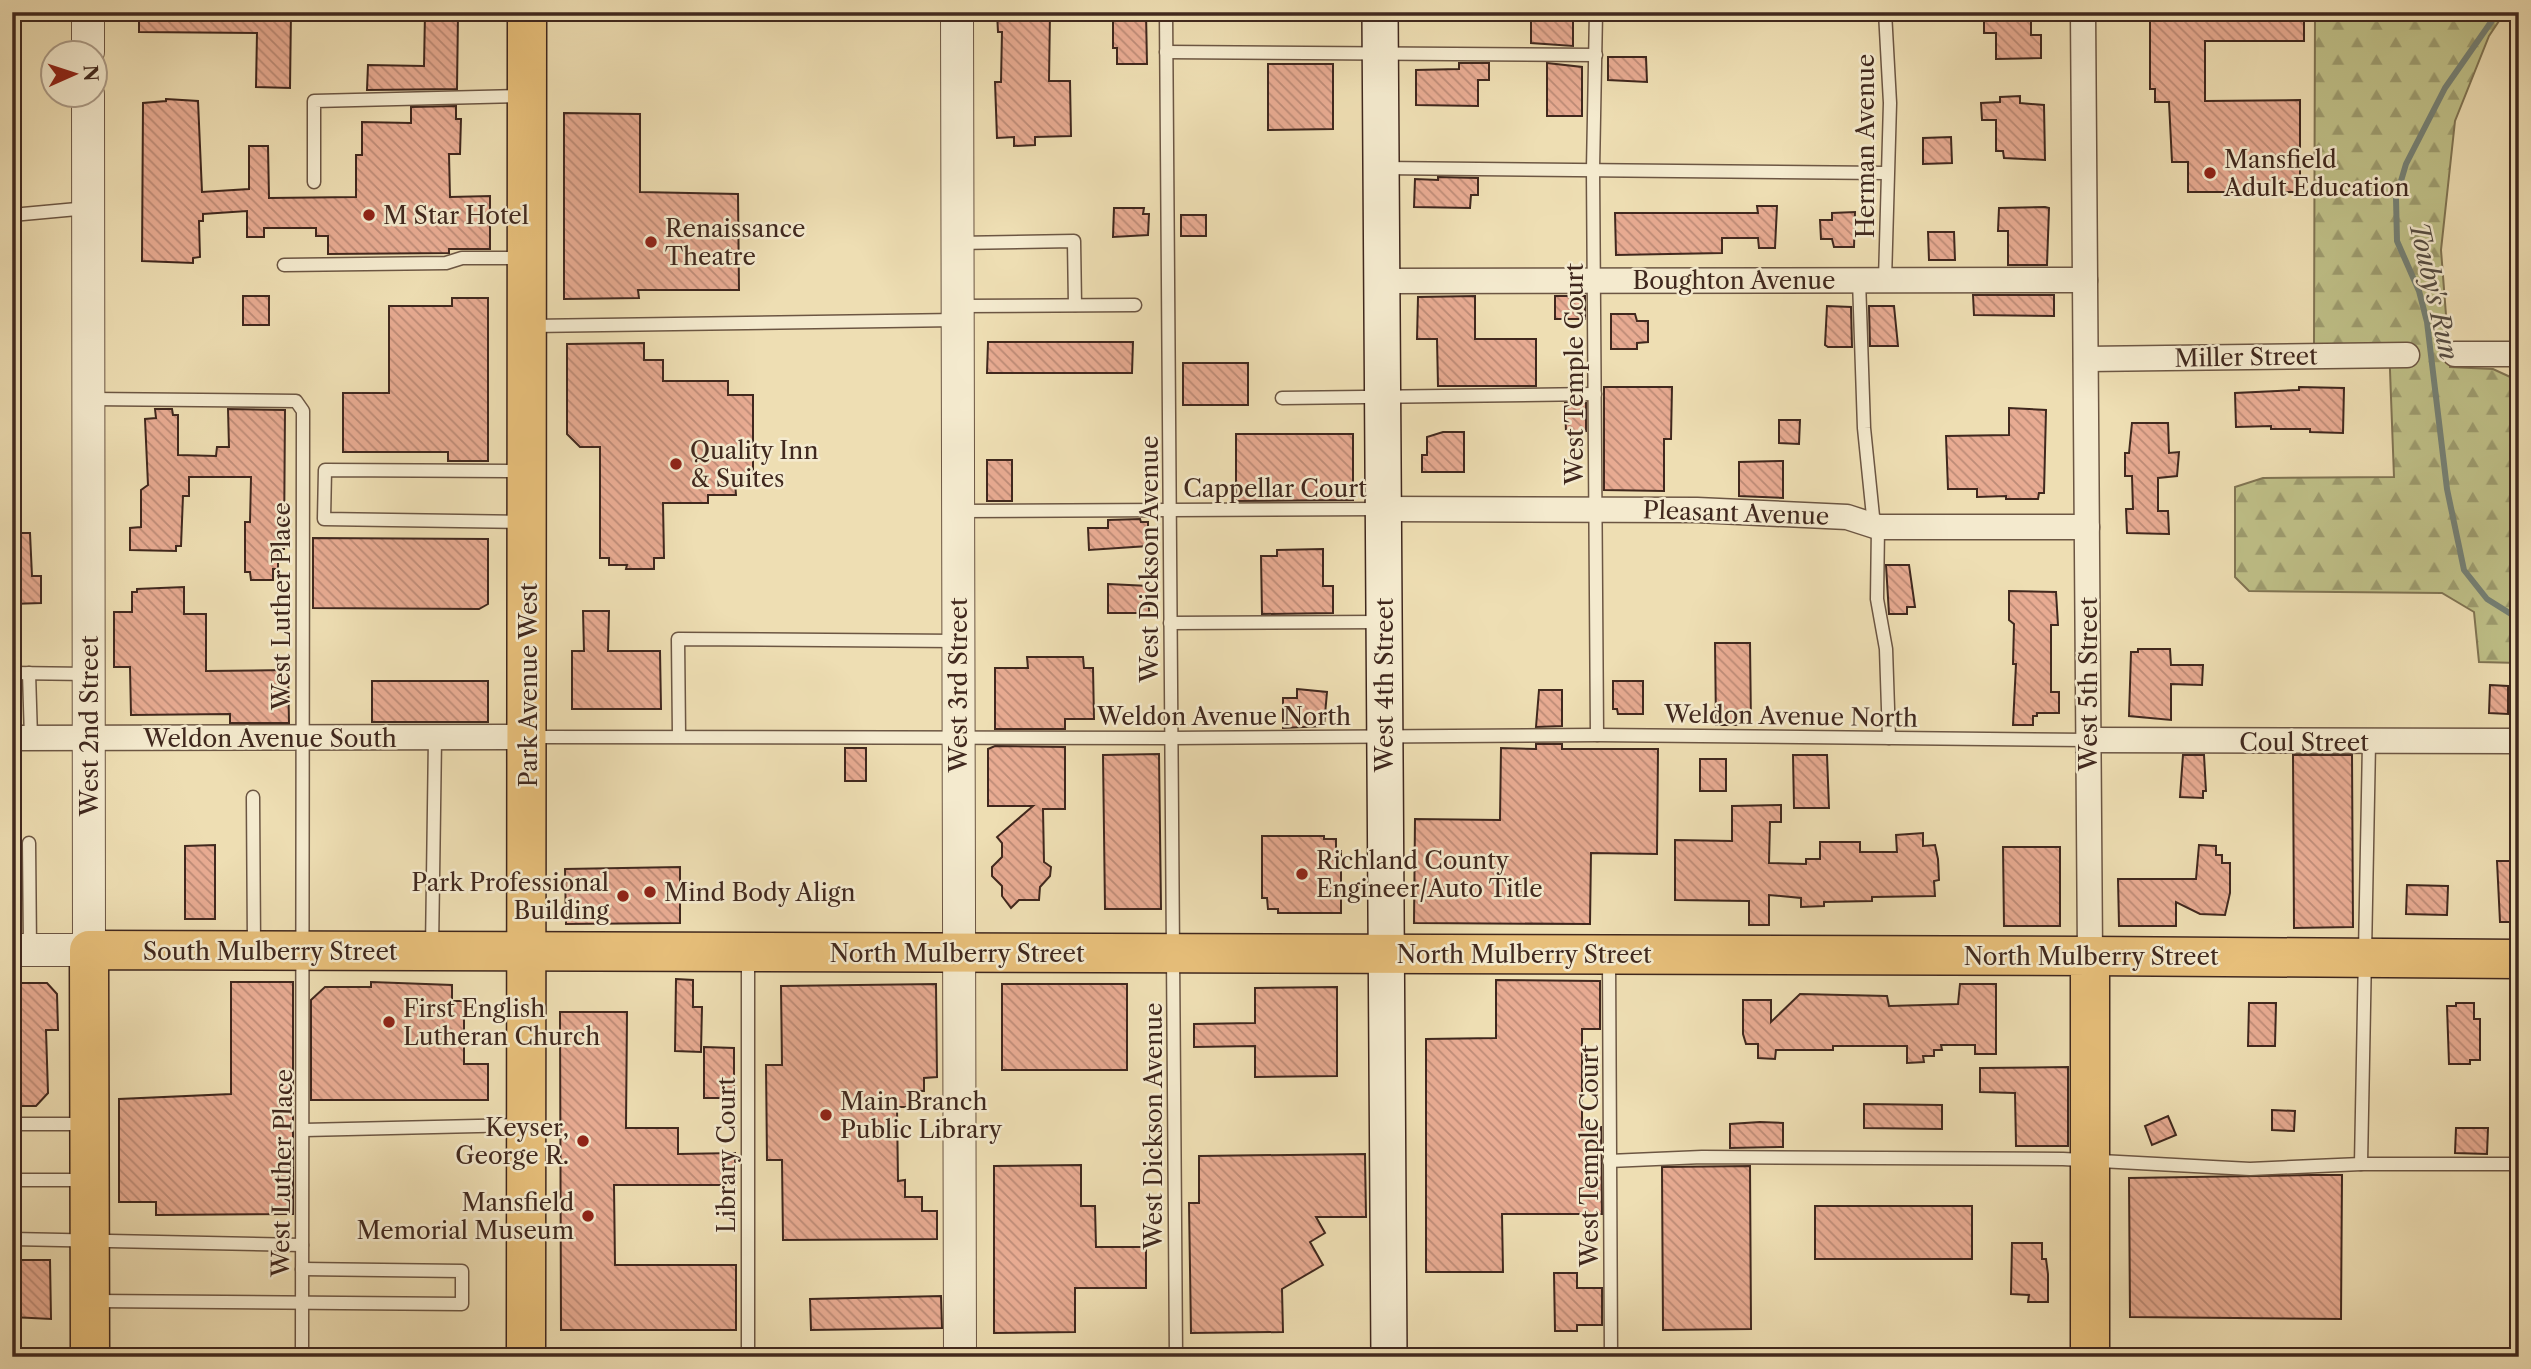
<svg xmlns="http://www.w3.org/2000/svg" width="2531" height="1369" viewBox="0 0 2531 1369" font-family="'Libre Caslon Text',serif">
<defs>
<pattern id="forest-firs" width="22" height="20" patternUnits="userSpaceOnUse" patternTransform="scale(1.75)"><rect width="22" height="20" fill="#bfc088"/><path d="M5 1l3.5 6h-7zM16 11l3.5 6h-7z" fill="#9d9c6f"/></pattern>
<pattern id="building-back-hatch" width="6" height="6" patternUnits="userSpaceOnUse" patternTransform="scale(1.75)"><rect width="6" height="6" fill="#e8ab92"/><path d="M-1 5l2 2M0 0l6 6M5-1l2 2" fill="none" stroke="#bd8b77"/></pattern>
</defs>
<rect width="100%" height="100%" fill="#eedeb3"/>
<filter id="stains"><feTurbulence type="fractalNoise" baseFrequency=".00286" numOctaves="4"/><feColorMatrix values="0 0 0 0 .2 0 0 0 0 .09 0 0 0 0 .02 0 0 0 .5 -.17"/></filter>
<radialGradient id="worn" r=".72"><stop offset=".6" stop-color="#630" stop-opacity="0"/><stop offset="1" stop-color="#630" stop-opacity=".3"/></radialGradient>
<path fill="url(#forest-firs)" stroke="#807453" stroke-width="2" d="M2315,12H2505L2489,36L2455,121L2441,250L2450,367L2493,369L2519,381V663L2479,662L2474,612L2442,593L2249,591L2235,577V487L2263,478L2394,477L2389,344H2314Z"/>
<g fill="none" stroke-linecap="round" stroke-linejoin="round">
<path stroke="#758176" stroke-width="6" d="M2498,12L2445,88L2406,164L2396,198L2397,241L2419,291L2427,322L2447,489L2464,570L2487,599L2519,619"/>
</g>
<g fill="url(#building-back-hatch)" stroke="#40281e" stroke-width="2">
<path d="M139,12H291L290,88L256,87L257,33L139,32Z"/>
<path d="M997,12H1050L1049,81H1070L1071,136L1035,137V145L1014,146V137L997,138L995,82H1001L1002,32H998Z"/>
<path d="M1113,12H1146L1147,64H1117V48H1113Z"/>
<path d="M1984,12H2031V35H2041V58L1996,59V33H1984Z"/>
<path d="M2154,12H2304V41H2205V101L2300,100V192H2188V162H2172L2169,102H2155V89H2150V18H2154Z"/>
<path d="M425,13L458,14L457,89L367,90L368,65L424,66Z"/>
<path d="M1531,18H1573V46L1531,43Z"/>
<path d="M1608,57H1646L1647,82L1608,80Z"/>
<path d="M1459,63H1489V80H1478V106L1416,105V70L1459,69Z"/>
<path d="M1547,63L1582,67V116H1547Z"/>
<path d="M1268,64H1333V129L1268,130Z"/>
<path d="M2020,96V103L2044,105L2045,160L2004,158L2003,151H1996V120H1982L1981,103L2000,102V97Z"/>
<path d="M166,99L198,101L202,192L249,189V146H268L269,198L356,197V155H362V122L411,123V107L456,106V119H461L460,154H449L450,197L490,196V249H449V253L328,254V236H316V228H264V237H247V211L203,214V221H199L200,257L193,258V263L142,261L143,103L166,101Z"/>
<path d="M564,113L640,114V192L738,194L739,290H638L639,298L564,299Z"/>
<path d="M1951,137L1952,163L1923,164V138Z"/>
<path d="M1438,177L1478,178V195H1471L1470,208L1414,207L1415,179L1438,180Z"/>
<path d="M1757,206H1777L1775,248H1759L1758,238H1722V253L1616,255L1615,213H1758Z"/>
<path d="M2045,207L2049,208L2047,265H2008V231H1998L1999,208Z"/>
<path d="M1114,208H1144L1143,214H1149L1148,235L1113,237Z"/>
<path d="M1855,212L1854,247H1834L1832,239H1821L1820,220H1832V213Z"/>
<rect x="1181" y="215" width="25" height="21"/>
<path d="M1928,232H1954L1955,260H1929Z"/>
<path d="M1973,295H2054V316L1974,315Z"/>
<rect x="243" y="296" width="26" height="29"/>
<path d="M1475,296V339H1536V386H1438L1437,339H1417L1418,297Z"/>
<rect x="1555" y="296" width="30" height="23"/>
<path d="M452,298H488V461H448V452H343V393H389V306H452Z"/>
<path d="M1827,306L1851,307L1852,347H1828L1825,345Z"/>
<path d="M1869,306H1894L1898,346H1870Z"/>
<path d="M1611,314H1635L1637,321H1648V342L1637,343V349H1611Z"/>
<path d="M988,342H1133L1132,373H987Z"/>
<path d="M644,343V360H663V381H728V395H753V482H735L736,495H708V503H663L664,558H654V569H626L627,565H609V558H600V447H580L567,434V344Z"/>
<rect x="1183" y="363" width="65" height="42"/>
<path d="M1604,387H1672L1671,439H1664V491L1604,490Z"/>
<path d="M2299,387L2344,388L2343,433L2310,432V429H2271V426L2236,427L2235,393L2299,390Z"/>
<path d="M1565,403H1586V431L1566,432Z"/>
<path d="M2009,408L2046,410L2044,493H2039L2038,499H2006V496L1977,497V489H1948L1946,436L2009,435Z"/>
<path d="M155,409H172L173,415H178V455L216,456L217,447H229L228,409L285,410L284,549H278V569H273V580H251L250,572H245V522H250L251,477H189V496H183L181,546H176V551L130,550V528L141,527V490L148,485L145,419L156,418Z"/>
<path d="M1779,420H1800L1799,444L1779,443Z"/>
<path d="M2132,423H2168L2169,453L2179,452L2177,476L2158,478V511H2168L2169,534L2127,533L2126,509H2133L2132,476H2125V453H2129Z"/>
<path d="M1443,432H1464V472H1422V455H1427V437Z"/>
<path d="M1236,434H1353V500L1236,501Z"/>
<rect x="987" y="460" width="25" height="41"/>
<path d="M1783,461V498L1739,496V462Z"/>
<path d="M1140,519L1141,522H1148V546L1089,550L1088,528H1108V520Z"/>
<path d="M12,533H30L32,576H41V603L12,604Z"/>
<path d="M313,538L488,539V604L479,609L313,608Z"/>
<path d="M1323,549V586H1333V613L1262,614L1261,556H1277V550Z"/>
<path d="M1886,565H1909L1915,607H1907V614H1889Z"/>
<path d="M1108,584L1149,586V613H1108Z"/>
<path d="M184,587V614H206V671L288,670L289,723H230V714L131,715L130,667H114V612H132V592H137V589Z"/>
<path d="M2009,591L2056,592L2058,625H2051V692H2059V713H2037V716H2033V725H2013L2016,664H2013L2014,624L2009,620Z"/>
<path d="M583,611H609L608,651H660L661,709H572V651H584Z"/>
<path d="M1715,643H1750L1751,725H1716Z"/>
<path d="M2138,649H2170L2171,665H2203L2202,685L2171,684V720L2129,716L2131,652H2138Z"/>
<path d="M1027,657H1083L1084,668H1093L1094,719H1065V729H995V668H1028Z"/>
<rect x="372" y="681" width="116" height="41"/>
<path d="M1613,681H1643V714H1618L1617,709H1613Z"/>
<path d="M2490,685L2508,686V714L2489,713Z"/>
<path d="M1297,689L1327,692L1324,726L1283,728V698H1297Z"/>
<path d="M1539,690H1562V726L1536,727Z"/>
<path d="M1536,744H1562V749H1658L1657,854L1591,853L1590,924L1414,923L1415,819L1500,820L1501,748L1536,749Z"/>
<path d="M995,746L1065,747V809H1043L1044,862L1051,867L1050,876L1040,887L1039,900H1019L1011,908L1002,896V886L992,876V867L1002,857V843L997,837L1033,806H988V749Z"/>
<rect x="845" y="748" width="21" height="33"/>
<path d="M1159,754L1161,909H1105L1103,755Z"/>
<path d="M1793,755H1827L1829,808H1794Z"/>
<path d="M2183,755H2204L2206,791H2203V798L2180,797Z"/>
<path d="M2293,755H2352L2353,927L2294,928Z"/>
<rect x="1700" y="759" width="26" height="32"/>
<path d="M1781,805V822H1770L1769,863L1806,864V859H1820V842H1860V852H1897L1896,835L1923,833V846L1935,845L1938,859L1939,880L1934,881L1935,896L1872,897V901L1824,902V906L1801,907V898L1769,895V925H1749V901L1675,900V840L1732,841V806Z"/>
<path d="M1262,836H1324V839H1336V851H1341V913H1278V909H1268L1267,898H1262Z"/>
<path d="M215,845V919H185V846Z"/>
<path d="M2199,845L2216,846V855H2222V863H2230V893L2225,915L2200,914L2176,902V926H2119L2118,879H2196Z"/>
<path d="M2003,847H2060V926H2004Z"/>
<path d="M2497,861H2519V922H2500Z"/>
<path d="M680,867V923L566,924L565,869Z"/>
<path d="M2407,885L2448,886L2447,915L2406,914Z"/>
<path d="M676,979L693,980V1007H702L701,1052L675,1051Z"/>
<path d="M1496,980L1600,981V1029H1582V1127H1601L1602,1214H1502L1503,1272H1426V1039L1496,1038Z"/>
<path d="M231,982H293V1214L156,1215V1202H119V1099L231,1094Z"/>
<path d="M371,982L452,985V1001H464V1064H488V1100H311V1000L325,987H371Z"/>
<path d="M20,983H47L57,994L58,1030H46L48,1093L36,1106H12V997H20Z"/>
<path d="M936,984L937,1077L924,1078V1091H909V1107H897L898,1181L905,1180V1197H922V1211H937V1239L783,1240L782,1160H767L766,1065H782L781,986Z"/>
<rect x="1002" y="984" width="125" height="86"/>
<path d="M1960,984H1996V1054H1975V1045H1941L1942,1050H1934V1056H1923L1924,1062L1907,1063V1046H1833V1050H1776L1775,1059L1758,1058V1044H1746L1743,1034V1000H1771V1022L1800,994L1887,996L1889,1006L1958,1004Z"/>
<path d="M1337,987V1076L1255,1077V1046L1194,1047V1024L1255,1023V988Z"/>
<path d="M2249,1003H2276L2275,1046H2248Z"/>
<path d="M2456,1003H2474V1019H2480V1060H2470V1064H2449L2447,1006H2456Z"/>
<path d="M560,1012H627L626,1128H678V1154L735,1153V1185H614L615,1265H736V1330H561Z"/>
<path d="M704,1047L734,1048V1098H704Z"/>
<path d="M2068,1067V1146H2016L2015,1093L1980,1092V1068Z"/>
<path d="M1864,1104L1942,1105V1129L1864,1128Z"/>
<path d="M2272,1110L2295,1111L2294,1131L2272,1130Z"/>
<path d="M2168,1116L2176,1135L2152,1145L2145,1126Z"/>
<path d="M1760,1122L1783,1123V1147L1730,1148V1124Z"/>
<path d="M2456,1128H2488L2487,1154L2455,1153Z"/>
<path d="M1365,1154L1366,1217H1316L1325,1233L1310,1242L1323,1265L1282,1289L1283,1332L1191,1333L1189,1203H1199V1156Z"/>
<path d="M1081,1165V1206H1095L1096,1247H1146V1288H1075V1332L994,1333V1166Z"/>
<path d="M1750,1166L1751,1329L1663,1330L1662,1167Z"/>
<path d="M2312,1175H2342L2341,1319L2130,1317L2129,1178Z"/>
<rect x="1815" y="1206" width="157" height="53"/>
<path d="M2012,1243H2042V1259H2046L2048,1274V1302H2028L2029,1295L2011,1294Z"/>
<path d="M12,1260H50L51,1319L12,1317Z"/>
<path d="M1554,1273H1577V1288H1602V1325H1577V1331H1555Z"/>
<path d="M941,1296L942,1328L811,1330L810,1299Z"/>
</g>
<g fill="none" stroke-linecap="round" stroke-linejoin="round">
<defs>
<g id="service">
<path d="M1166,12L1176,1357"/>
<path d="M1596,12L1593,169L1597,735"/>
<path d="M1885,12L1890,103L1885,280"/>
<path d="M1166,52L1596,55"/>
<path d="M1382,168L1886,173"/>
<path d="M314,182V101L523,96"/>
<path d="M12,215L88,208"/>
<path d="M957,243L1074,241L1075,305"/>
<path d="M284,265L446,263L462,258H523"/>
<path d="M1859,280L1864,428L1874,526"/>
<path d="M957,306L1135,305"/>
<path d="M531,326L957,320"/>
<path d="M1282,398L1595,394"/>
<path d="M89,399L296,401L303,411L302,1357"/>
<path d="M958,511L1381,509"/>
<path d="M521,522L324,519L325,470L524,471"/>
<path d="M1878,527L1877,599L1886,649L1889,738"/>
<path d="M1170,623L1383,622"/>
<path d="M12,673L89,674"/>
<path d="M29,673L31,738"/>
<path d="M679,736L678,639L958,641"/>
<path d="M531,737L1171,738L1597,735L2089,740"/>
<path d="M253,797L254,947"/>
<path d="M29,843L30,950"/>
<path d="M432,949L435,738"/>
<path d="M1609,958L1611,1357"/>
<path d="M12,1124H86"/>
<path d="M304,1130L521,1125"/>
<path d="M1609,1161L1702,1157L2063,1159L2250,1169L2361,1164H2519"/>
<path d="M2361,1164L2369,743"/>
<path d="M12,1180H86"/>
<path d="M12,1239L302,1245"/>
<path d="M95,1301L462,1304V1271L302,1269"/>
<path d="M748,1357V955"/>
</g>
<g id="minor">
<path d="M2083,12L2090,956"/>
<path d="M1382,281L2085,280"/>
<path d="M2455,354H2519"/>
<path d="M2086,359L2407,355"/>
<path d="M1383,509L1697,510L1847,517L1878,527H2087"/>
<path d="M12,738L527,737"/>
<path d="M2089,740L2519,741"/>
</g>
<g id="tertiary">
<path d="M88,12V52"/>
<path d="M957,12L960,1357"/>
<path d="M12,950H89L88,94"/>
</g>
<path id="secondary" d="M1380,12L1389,1357"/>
<g id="primary">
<path d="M2090,956L2519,959"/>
<path d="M526,1357L527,12"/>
</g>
<path id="trunk" d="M90,1357L89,950L2090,956V1357"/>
</defs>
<use href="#service" stroke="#6c5643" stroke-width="15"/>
<use href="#minor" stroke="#6c5643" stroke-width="27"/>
<use href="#tertiary" stroke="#6c5643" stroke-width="34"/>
<use href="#secondary" stroke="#40281e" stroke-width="38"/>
<use href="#primary" stroke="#40281e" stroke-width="41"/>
<use href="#trunk" stroke="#40281e" stroke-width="41"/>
<use href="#service" stroke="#f4eace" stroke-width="12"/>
<use href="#minor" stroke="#f4eace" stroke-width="24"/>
<use href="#tertiary" stroke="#f4eace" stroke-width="32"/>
<use href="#secondary" stroke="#f4eace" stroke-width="35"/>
<use href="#primary" stroke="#e7bf7a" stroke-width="38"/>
<use href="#trunk" stroke="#e7bf7a" stroke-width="38"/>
</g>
<g fill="#8f2418" stroke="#f4eace" stroke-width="2.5">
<circle cx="2210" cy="173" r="7"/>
<circle cx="369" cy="215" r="7"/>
<circle cx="651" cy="242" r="7"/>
<circle cx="676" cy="464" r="7"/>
<circle cx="1302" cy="874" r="7"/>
<circle cx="650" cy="892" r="7"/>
<circle cx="623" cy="896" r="7"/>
<circle cx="389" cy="1022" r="7"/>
<circle cx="826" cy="1115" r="7"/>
<circle cx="583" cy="1141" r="7"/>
<circle cx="588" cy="1216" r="7"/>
</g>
<g text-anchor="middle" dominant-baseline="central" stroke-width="5" stroke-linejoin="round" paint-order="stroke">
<g font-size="24" fill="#40281e" stroke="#f4eace">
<text transform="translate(1865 146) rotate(-90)">Herman Avenue</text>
<text x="1734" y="280">Boughton Avenue</text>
<text transform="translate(2246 357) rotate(-1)">Miller Street</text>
<text transform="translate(1574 374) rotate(-90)">West Temple Court</text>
<text x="1275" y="488">Cappellar Court</text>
<text transform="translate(1736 513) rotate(2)">Pleasant Avenue</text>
<text transform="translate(1149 559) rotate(-90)">West Dickson Avenue</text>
<text transform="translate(281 606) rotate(-90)">West Luther Place</text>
<text transform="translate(2088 684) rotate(-90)">West 5th Street</text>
<text transform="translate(528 685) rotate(-90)">Park Avenue West</text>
<text transform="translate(958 685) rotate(-90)">West 3rd Street</text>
<text transform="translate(1384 685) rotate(-90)">West 4th Street</text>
<text x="1224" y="716">Weldon Avenue North</text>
<text transform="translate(1791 716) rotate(1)">Weldon Avenue North</text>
<text transform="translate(89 726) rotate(-90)">West 2nd Street</text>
<text x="270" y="738">Weldon Avenue South</text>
<text x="2304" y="742">Coul Street</text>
<text x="270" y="951">South Mulberry Street</text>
<text x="957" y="953">North Mulberry Street</text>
<text x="1524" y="954">North Mulberry Street</text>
<text x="2091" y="956">North Mulberry Street</text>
<text transform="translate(1153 1126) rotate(-90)">West Dickson Avenue</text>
<text transform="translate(726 1155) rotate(-90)">Library Court</text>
<text transform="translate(1589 1156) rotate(-90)">West Temple Court</text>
<text transform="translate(282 1173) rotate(-89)">West Luther Place</text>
</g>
<g font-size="24" fill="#40281e" stroke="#f4eace" text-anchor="start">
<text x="2224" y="159">Mansfield<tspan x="2224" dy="28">Adult Education</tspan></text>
<text x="383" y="215">M Star Hotel</text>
<text x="665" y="228">Renaissance<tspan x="665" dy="28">Theatre</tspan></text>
<text x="690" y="450">Quality Inn<tspan x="690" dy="28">&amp; Suites</tspan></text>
<text x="1316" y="860">Richland County<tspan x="1316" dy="28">Engineer/Auto Title</tspan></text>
<text x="609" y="882" text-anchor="end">Park Professional<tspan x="609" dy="28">Building</tspan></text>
<text x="664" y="892">Mind Body Align</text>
<text x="403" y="1008">First English<tspan x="403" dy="28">Lutheran Church</tspan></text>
<text x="840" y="1101">Main Branch<tspan x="840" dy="28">Public Library</tspan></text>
<text x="569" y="1127" text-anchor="end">Keyser,<tspan x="569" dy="28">George R.</tspan></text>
<text x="574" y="1202" text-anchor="end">Mansfield<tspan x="574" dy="28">Memorial Museum</tspan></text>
</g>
<g font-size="26" font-style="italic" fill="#564d43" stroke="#f4eace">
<text transform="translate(2434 291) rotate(77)">Touby's Run</text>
</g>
</g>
<rect width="2531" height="1369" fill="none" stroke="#eedeb3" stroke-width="42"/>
<rect x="14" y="14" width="2503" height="1341" fill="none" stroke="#40281e" stroke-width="3.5"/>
<rect x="21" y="21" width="2489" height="1327" fill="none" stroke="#40281e" stroke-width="2"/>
<g transform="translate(74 74) rotate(87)"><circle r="33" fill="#f4eace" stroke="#ac9c88" stroke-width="2"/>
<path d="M0-5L12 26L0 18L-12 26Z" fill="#8f2418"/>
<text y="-10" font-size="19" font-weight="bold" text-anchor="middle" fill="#40281e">N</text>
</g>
<rect width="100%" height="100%" filter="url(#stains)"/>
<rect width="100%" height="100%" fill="url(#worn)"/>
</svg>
